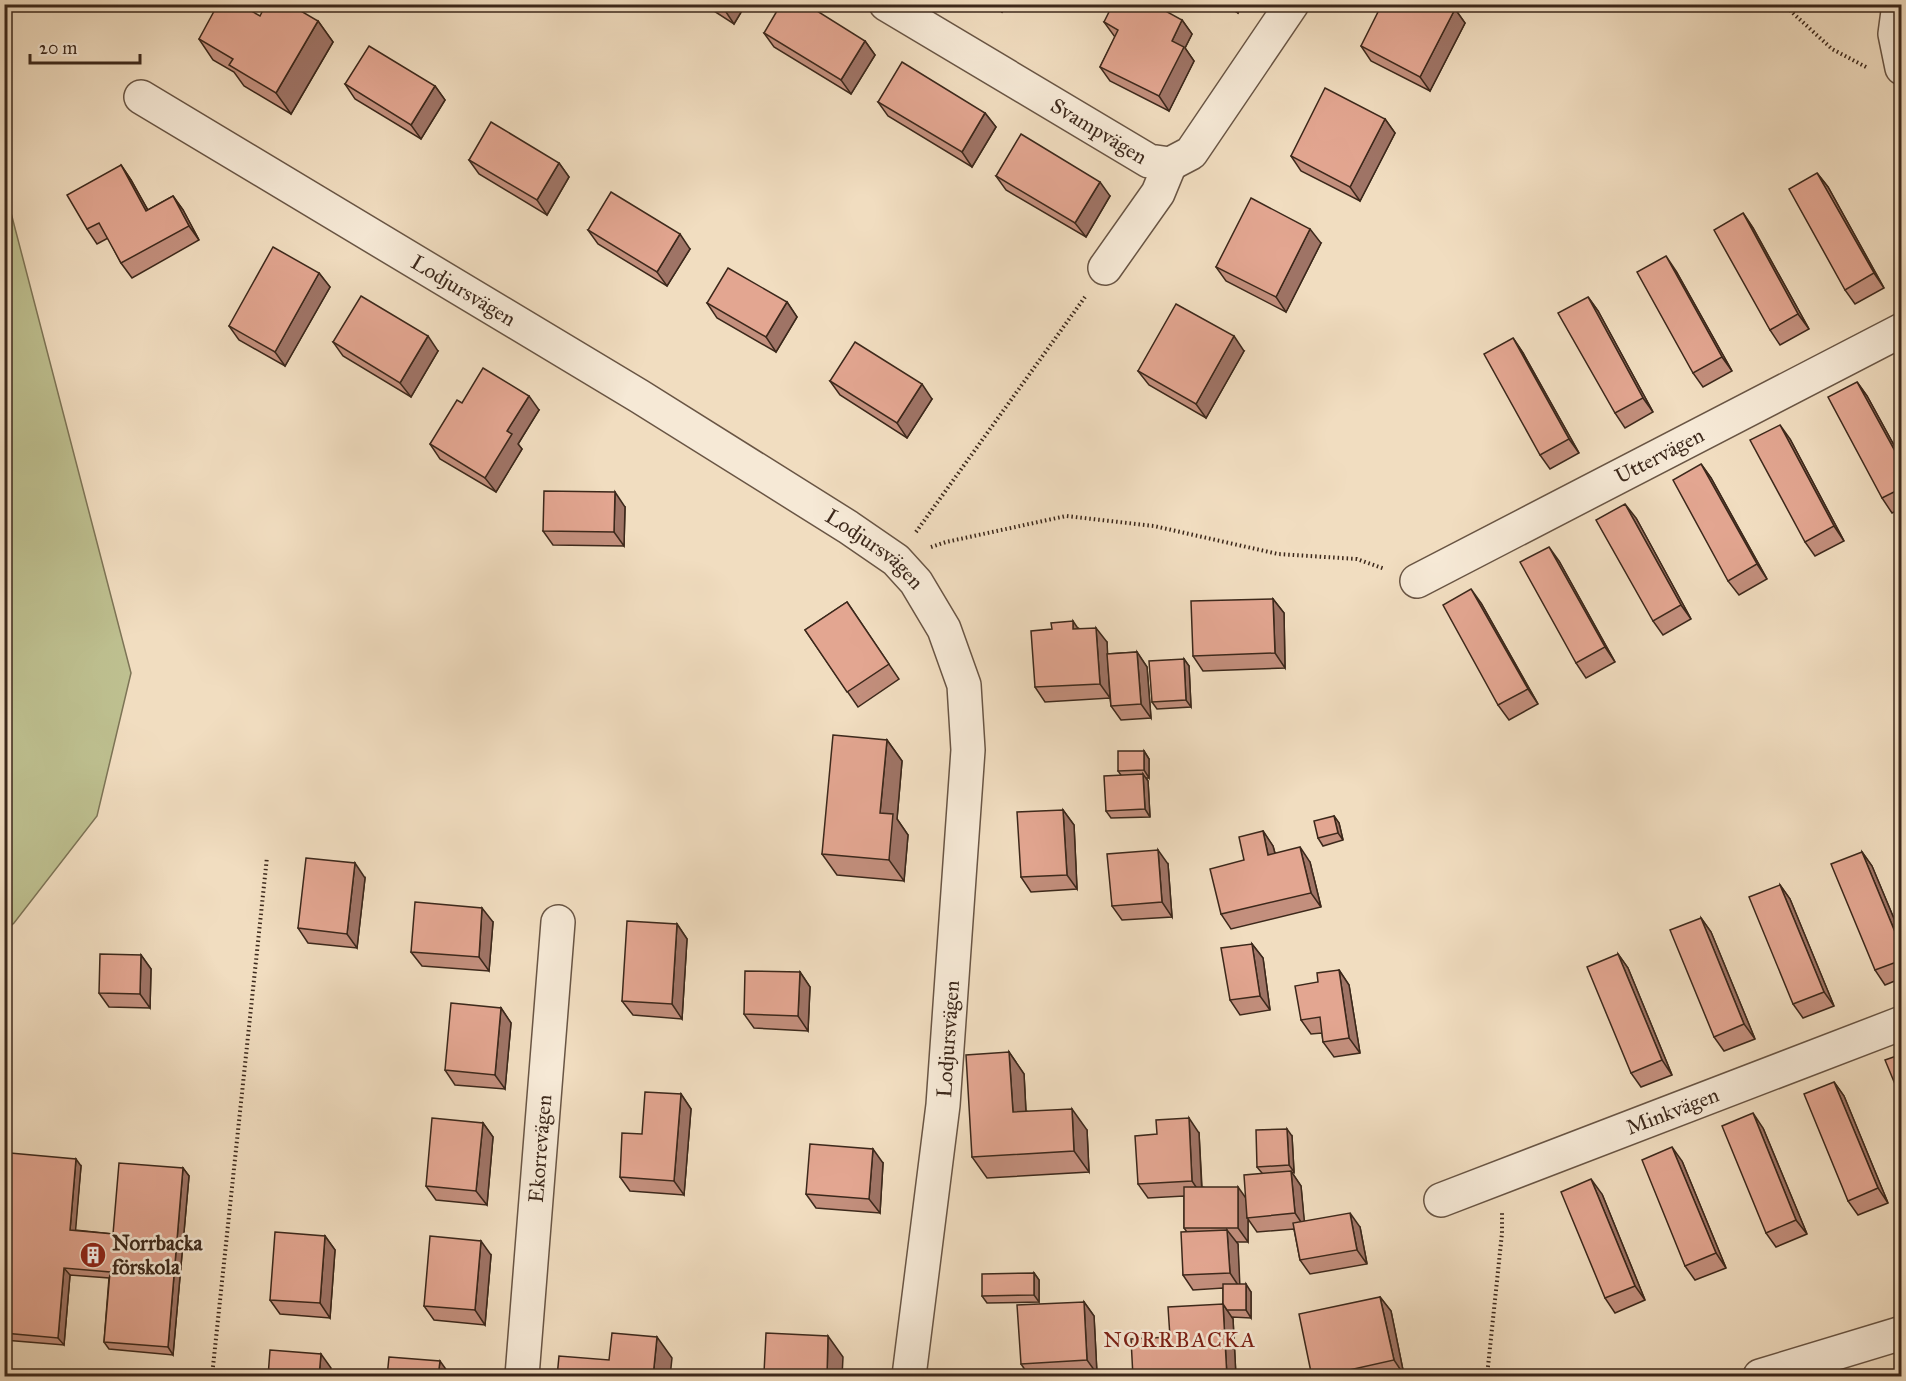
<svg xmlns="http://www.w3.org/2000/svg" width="1906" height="1381" viewBox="0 0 1906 1381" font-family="'IM FELL Great Primer',serif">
<rect width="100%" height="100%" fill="#f1ddc0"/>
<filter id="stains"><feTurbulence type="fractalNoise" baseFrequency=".00333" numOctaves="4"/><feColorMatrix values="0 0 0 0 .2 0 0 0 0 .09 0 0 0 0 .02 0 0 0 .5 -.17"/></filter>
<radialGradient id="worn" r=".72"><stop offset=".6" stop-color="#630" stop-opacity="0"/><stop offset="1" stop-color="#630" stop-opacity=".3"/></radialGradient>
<path fill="#bec090" stroke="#7d7456" stroke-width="1.5" d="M4,186L131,673L97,816L14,923L5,931Z"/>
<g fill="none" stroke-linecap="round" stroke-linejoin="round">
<defs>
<g id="minor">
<path id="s1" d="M886,4L1149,161L1170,164L1191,153L1292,4"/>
<path d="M1899,4L1895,34L1902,68"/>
<path id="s2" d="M141,97L639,396L848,527L896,560L916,582L944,629L964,685L968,750L943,1105L909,1376"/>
<path d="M1105,268L1158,193L1170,164"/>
<path id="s3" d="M1417,581L1902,330"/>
<path id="s4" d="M1441,1200L1902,1023"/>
<path id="s5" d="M522,1376L558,922"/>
<path d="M1760,1376L1902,1333"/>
</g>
</defs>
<use href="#minor" stroke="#695544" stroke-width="36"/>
<g stroke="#3c281b" stroke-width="4" stroke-dasharray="1.5 3" stroke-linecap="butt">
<path d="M1783,4L1832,49L1866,67"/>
<path d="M916,532L1085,297"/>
<path d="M931,547L946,542L1066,516L1154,526L1278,554L1357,559L1385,569"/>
<path d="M212,1376L267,857"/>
<path d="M1487,1376L1502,1233V1213"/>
</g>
<use href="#minor" stroke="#f6e9d6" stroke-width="33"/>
</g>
<g fill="#c38f7d" stroke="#3c281b" stroke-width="1.5">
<path d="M703,4H746L734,24Z"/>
<path d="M988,4H1006L1002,12Z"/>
<path d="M1222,4H1242L1238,13Z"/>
<path d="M1455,9L1465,23L1430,91L1371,61L1361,46Z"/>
<path d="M260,16L318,21L333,42L291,114L244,86L234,72L213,60L199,39Z"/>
<path d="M1182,20L1192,34L1185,48L1194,61L1169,111L1110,81L1100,67L1115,37L1104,22Z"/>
<path d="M764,33L865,41L875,55L851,94L774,47Z"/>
<path d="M345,84L435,86L445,100L421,139L355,99Z"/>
<path d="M878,102L985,113L996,127L972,167L888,116Z"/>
<path d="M1385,119L1395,133L1360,201L1301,171L1291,156Z"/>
<path d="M469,160L559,163L569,177L547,215L479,174Z"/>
<path d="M121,165L131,180L148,210L173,196L183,210L199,240L132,278L121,263L108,238L97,244L87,229Z"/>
<path d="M1817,173L1828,187L1884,288L1855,304L1845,290Z"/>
<path d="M996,176L1110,196L1086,237L1006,190Z"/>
<path d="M1743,213L1753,228L1809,329L1780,345L1770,330Z"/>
<path d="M588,230L690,249L667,286L598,244Z"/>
<path d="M1321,243L1286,312L1226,281L1216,267Z"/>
<path d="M1676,271L1732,371L1703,387L1693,373Z"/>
<path d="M319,273L330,287L285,366L239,340L229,326Z"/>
<path d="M1588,297L1598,311L1653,412L1625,428L1615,413Z"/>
<path d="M787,302L797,317L776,352L717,318L707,303Z"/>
<path d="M1513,338L1523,353L1579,453L1550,469L1540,455Z"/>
<path d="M333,342L438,351L411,397L343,356Z"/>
<path d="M1244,351L1206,418L1149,385L1138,371Z"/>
<path d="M830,381L932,399L907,438L840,395Z"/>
<path d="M1857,382L1867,396L1902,460V508L1892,513L1882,498Z"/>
<path d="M462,403L539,410L518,444L522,449L496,492L440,459L430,444Z"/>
<path d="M1790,439L1844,541L1815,556L1805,542Z"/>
<path d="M1701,464L1711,478L1767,579L1739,595L1728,581Z"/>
<path d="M625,507L624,546L553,545L543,531Z"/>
<path d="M1636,518L1691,619L1663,635L1653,621Z"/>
<path d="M1559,561L1615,662L1586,678L1576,663Z"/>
<path d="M1273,599L1284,613L1285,668L1203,671L1193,656Z"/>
<path d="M847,602L899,679L858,707L805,630Z"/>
<path d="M1481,603L1538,704L1509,720L1498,705Z"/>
<path d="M1078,628L1107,642V654L1137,652L1147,667L1151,718L1121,720L1111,706L1110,698L1045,702L1035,687Z"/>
<path d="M1184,659L1189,666L1191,707L1157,709L1152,702Z"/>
<path d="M887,740L902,761L897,819L908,835L904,881L837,875L822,854Z"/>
<path d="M1144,751L1149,759V778H1146L1148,781L1150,817L1111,818L1106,811L1121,775L1118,771Z"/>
<path d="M1063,810L1074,825L1077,889L1031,892L1021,877Z"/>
<path d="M1334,816L1339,823L1343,840L1323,846L1318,838Z"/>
<path d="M1263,831L1273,846L1275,853L1310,862L1321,907L1231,929L1221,914L1244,860Z"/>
<path d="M1862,852L1872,866L1902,938V978L1885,985L1875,970Z"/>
<path d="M1168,864L1172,917L1122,920L1112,906Z"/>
<path d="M365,878L357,948L308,943L298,928Z"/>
<path d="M1780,885L1790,899L1834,1006L1803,1018L1793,1004Z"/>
<path d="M1701,918L1711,932L1755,1039L1724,1051L1714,1037Z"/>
<path d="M493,922L489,971L422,966L411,952Z"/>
<path d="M677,924L687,939L682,1019L633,1015L622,1001Z"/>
<path d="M1252,944L1263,958L1270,1010L1240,1015L1230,1000Z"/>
<path d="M1618,954L1628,968L1672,1075L1641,1087L1631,1073Z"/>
<path d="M141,955L151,969L150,1008L109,1007L99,993Z"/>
<path d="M1339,970L1349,985L1360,1053L1334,1057L1323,1042L1322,1033L1311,1034L1301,1020L1318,982Z"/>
<path d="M800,972L810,987L808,1031L754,1028L744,1014Z"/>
<path d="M501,1008L511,1023L505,1089L455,1085L445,1070Z"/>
<path d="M1009,1052L1024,1074L1026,1111L1087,1130L1089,1172L987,1178L972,1157Z"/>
<path d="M1834,1082L1844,1096L1888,1203L1858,1215L1848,1201Z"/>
<path d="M681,1094L691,1109L684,1195L630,1191L620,1177L642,1134Z"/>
<path d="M483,1123L493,1137L487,1205L436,1200L426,1186Z"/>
<path d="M1763,1128L1807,1234L1776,1247L1766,1233Z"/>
<path d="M1199,1133L1202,1187L1245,1198L1262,1173L1257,1167L1292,1136L1294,1172L1292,1173L1301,1186L1304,1221L1360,1227L1367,1264L1310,1274L1300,1260L1294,1229L1257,1232L1248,1219V1242H1236L1238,1244L1239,1284L1251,1292V1318L1232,1317L1233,1319L1236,1377H1133L1170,1337L1223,1304V1288L1193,1290L1183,1275L1187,1232L1184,1228V1196L1148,1198L1138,1184Z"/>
<path d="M1682,1161L1726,1268L1695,1280L1685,1266Z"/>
<path d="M883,1163L880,1213L816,1208L806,1194Z"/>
<path d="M81,1166L75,1230L113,1234L183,1168L189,1176L173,1355L109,1349L104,1342L109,1278L70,1275L64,1345L4,1340V1220Z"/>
<path d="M1602,1194L1645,1300L1615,1313L1605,1298Z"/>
<path d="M325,1236L335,1250L330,1318L280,1314L270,1300Z"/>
<path d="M491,1255L485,1325L434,1320L424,1306Z"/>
<path d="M1034,1273L1039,1280V1302L987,1303L982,1296Z"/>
<path d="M1380,1297L1391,1311L1404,1375L1395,1377H1312Z"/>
<path d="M1084,1302L1094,1316L1097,1374L1059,1377H1030L1021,1364Z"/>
</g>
<g fill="#9f7466" stroke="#3c281b" stroke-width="1.5">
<path d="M727,4H746L734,24L724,9Z"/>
<path d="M997,4H1006L1002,12Z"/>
<path d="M1232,4H1242L1238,13Z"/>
<path d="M1455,9L1465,23L1430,91L1420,77Z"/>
<path d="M1182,20L1192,34L1185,48L1194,61L1169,111L1159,96L1172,41Z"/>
<path d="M318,21L333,42L291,114L276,93Z"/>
<path d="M865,41L875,55L851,94L841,80Z"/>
<path d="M435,86L445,100L421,139L411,125Z"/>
<path d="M985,113L996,127L972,167L962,152Z"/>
<path d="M1385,119L1395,133L1360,201L1350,187Z"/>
<path d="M559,163L569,177L547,215L537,200Z"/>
<path d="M121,165L131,180L156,225L146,211Z"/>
<path d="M1817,173L1828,187L1884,288L1874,273Z"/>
<path d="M1100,182L1110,196L1086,237L1075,223Z"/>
<path d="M173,196L183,210L199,240L189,226Z"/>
<path d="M1743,213L1753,228L1809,329L1798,314Z"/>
<path d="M1310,229L1321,243L1286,312L1276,297Z"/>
<path d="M680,234L690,249L667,286L657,272Z"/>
<path d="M1666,256L1676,271L1732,371L1722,357Z"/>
<path d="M319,273L330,287L285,366L275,352Z"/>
<path d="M1588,297L1598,311L1653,412L1643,398Z"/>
<path d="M787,302L797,317L776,352L766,337Z"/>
<path d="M428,336L438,351L411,397L400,383Z"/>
<path d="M1234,336L1244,351L1206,418L1196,404Z"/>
<path d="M1513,338L1523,353L1579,453L1569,439Z"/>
<path d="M1857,382L1867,396L1902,460V464Z"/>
<path d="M922,384L932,399L907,438L897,423Z"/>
<path d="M529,396L539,410L518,444L522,449L496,492L485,478L507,431Z"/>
<path d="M1780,425L1790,439L1844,541L1834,526Z"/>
<path d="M1701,464L1711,478L1767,579L1757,564Z"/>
<path d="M615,492L625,507L624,546L614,532Z"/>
<path d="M1625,504L1636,518L1691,619L1681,605Z"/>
<path d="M1549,547L1559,561L1615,662L1605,647Z"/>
<path d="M1471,589L1481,603L1538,704L1528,689Z"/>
<path d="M1273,599L1284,613L1285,668L1275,653Z"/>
<path d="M1073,621L1083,636L1073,629Z"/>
<path d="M1096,628L1107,642L1110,698L1100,684Z"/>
<path d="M1137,652L1147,667L1151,718L1141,704Z"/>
<path d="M1184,659L1189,666L1191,707L1186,700Z"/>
<path d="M887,740L902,761L897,819L908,835L904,881L889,860L880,813Z"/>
<path d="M1144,751L1149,759V778L1144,770Z"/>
<path d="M1143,774L1148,781L1150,817L1145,809Z"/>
<path d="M1063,810L1074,825L1077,889L1067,875Z"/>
<path d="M1334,816L1339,823L1343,840L1338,833Z"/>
<path d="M1263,831L1273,846L1279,869L1268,855Z"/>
<path d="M1300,847L1310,862L1321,907L1311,893Z"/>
<path d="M1158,850L1168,864L1172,917L1162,902Z"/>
<path d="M1862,852L1872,866L1902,938V949Z"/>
<path d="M355,863L365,878L357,948L347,934Z"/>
<path d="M1780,885L1790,899L1834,1006L1824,992Z"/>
<path d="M482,908L493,922L489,971L479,957Z"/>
<path d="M1701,918L1711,932L1755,1039L1744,1024Z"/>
<path d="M677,924L687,939L682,1019L672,1004Z"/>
<path d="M1252,944L1263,958L1270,1010L1260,996Z"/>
<path d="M1618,954L1628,968L1672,1075L1662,1060Z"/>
<path d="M141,955L151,969L150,1008L140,994Z"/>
<path d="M1339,970L1349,985L1360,1053L1349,1038Z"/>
<path d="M800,972L810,987L808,1031L798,1016Z"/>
<path d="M501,1008L511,1023L505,1089L495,1075Z"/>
<path d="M1009,1052L1024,1074L1027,1133L1013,1112Z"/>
<path d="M1834,1082L1844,1096L1888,1203L1878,1188Z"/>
<path d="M681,1094L691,1109L684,1195L674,1181Z"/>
<path d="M1072,1109L1087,1130L1089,1172L1074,1151Z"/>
<path d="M1753,1113L1763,1128L1807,1234L1796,1220Z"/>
<path d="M1189,1118L1199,1133L1202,1196L1192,1181Z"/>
<path d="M483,1123L493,1137L487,1205L476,1191Z"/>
<path d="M1287,1129L1292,1136L1294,1172L1289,1165Z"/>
<path d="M1672,1147L1682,1161L1726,1268L1716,1253Z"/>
<path d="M873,1149L883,1163L880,1213L869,1199Z"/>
<path d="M76,1159L81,1166L75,1237L70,1230Z"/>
<path d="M183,1168L189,1176L173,1355L168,1347Z"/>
<path d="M1291,1171L1301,1186L1305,1228L1295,1213Z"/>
<path d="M1591,1179L1602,1194L1645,1300L1635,1286Z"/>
<path d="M1238,1187L1248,1201L1247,1218L1248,1219V1242L1238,1228Z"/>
<path d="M1350,1213L1360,1227L1367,1264L1357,1250Z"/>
<path d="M1227,1230L1238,1244L1240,1288L1230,1273Z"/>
<path d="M325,1236L335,1250L330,1318L320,1303Z"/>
<path d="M481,1241L491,1255L485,1325L475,1310Z"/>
<path d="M64,1268L70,1275L64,1345L58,1338Z"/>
<path d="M1034,1273L1039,1280V1302L1034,1295Z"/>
<path d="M1246,1284L1251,1292V1318L1246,1310Z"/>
<path d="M1380,1297L1391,1311L1404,1375L1394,1360Z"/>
<path d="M1084,1302L1094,1316L1097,1374L1087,1360Z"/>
<path d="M1223,1304L1233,1319L1236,1377H1227Z"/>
<path d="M828,1336L843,1357L842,1377H827Z"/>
<path d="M657,1337L672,1358L670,1377H653Z"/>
<path d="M321,1354L331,1368L330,1377H319Z"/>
<path d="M440,1361L450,1375V1377H438Z"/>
</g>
<g fill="#e3a691" stroke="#3c281b" stroke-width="1.5">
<path d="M218,4H239L260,16L266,4H289L318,21L276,93L229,65L233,59L199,39Z"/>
<path d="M717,4H727L724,9Z"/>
<path d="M781,4H806L865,41L841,80L764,33Z"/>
<path d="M1113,4H1153L1182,20L1172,41L1184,47L1159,96L1100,67L1118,30L1104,22Z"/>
<path d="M1382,4H1447L1455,9L1420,77L1361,46Z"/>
<path d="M369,46L435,86L411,125L345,84Z"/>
<path d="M902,62L985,113L962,152L878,102Z"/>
<path d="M1325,88L1385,119L1350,187L1291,156Z"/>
<path d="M491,122L559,163L537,200L469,160Z"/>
<path d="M1021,134L1100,182L1075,223L996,176Z"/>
<path d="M121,165L146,211L173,196L189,226L121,263L99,223L87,229L67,195Z"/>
<path d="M1817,173L1874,273L1845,290L1789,189Z"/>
<path d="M611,192L680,234L657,272L588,230Z"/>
<path d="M1251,198L1310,229L1276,297L1216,267Z"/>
<path d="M1743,213L1798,314L1770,330L1714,230Z"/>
<path d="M273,247L319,273L275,352L229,326Z"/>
<path d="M1666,256L1722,357L1693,373L1637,272Z"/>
<path d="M728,268L787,302L766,337L707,303Z"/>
<path d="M361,296L428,336L400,383L333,342Z"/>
<path d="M1588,297L1643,398L1615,413L1558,313Z"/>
<path d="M1176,304L1234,336L1196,404L1138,371Z"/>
<path d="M1513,338L1569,439L1540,455L1484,354Z"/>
<path d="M855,342L922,384L897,423L830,381Z"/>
<path d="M483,368L529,396L507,431L512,434L485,478L430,444L457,400L462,403Z"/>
<path d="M1857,382L1902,464V488L1882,498L1828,397Z"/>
<path d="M1780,425L1834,526L1805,542L1750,440Z"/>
<path d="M1701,464L1757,564L1728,581L1673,480Z"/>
<path d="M544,491L615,492L614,532L543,531Z"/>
<path d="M1625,504L1681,605L1653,621L1596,520Z"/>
<path d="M1549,547L1605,647L1576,663L1520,562Z"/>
<path d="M1471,589L1528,689L1498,705L1443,605Z"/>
<path d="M1273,599L1275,653L1193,656L1191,601Z"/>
<path d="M847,602L889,664L847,692L805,630Z"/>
<path d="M1073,621V629L1096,628L1100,684L1035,687L1031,631L1052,629L1051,623Z"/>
<path d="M1137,652L1141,704L1111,706L1107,654Z"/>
<path d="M1184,659L1186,700L1152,702L1149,661Z"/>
<path d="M833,735L887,740L880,813L893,814L889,860L822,854Z"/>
<path d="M1118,751H1144V770L1118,771Z"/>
<path d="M1143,774L1145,809L1106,811L1104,776Z"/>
<path d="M1063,810L1067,875L1021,877L1017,812Z"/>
<path d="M1334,816L1338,833L1318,838L1314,821Z"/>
<path d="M1263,831L1268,855L1300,847L1311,893L1221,914L1210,869L1244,860L1239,837Z"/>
<path d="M1158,850L1162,902L1112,906L1107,854Z"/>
<path d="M1862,852L1902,949V960L1875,970L1831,864Z"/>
<path d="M306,858L355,863L347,934L298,928Z"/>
<path d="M1780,885L1824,992L1793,1004L1749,897Z"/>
<path d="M415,902L482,908L479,957L411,952Z"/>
<path d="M1701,918L1744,1024L1714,1037L1670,930Z"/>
<path d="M627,921L677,924L672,1004L622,1001Z"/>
<path d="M1252,944L1260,996L1230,1000L1221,948Z"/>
<path d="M100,954L141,955L140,994L99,993Z"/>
<path d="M1618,954L1662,1060L1631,1073L1587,967Z"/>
<path d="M1339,970L1349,1038L1323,1042L1320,1017L1301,1020L1295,986L1318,982L1317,973Z"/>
<path d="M745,971L800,972L798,1016L744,1014Z"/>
<path d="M451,1003L501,1008L495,1075L445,1070Z"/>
<path d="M1009,1052L1013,1112L1072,1109L1074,1151L972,1157L966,1055Z"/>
<path d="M1902,1054V1101L1885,1060Z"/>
<path d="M1834,1082L1878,1188L1848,1201L1804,1094Z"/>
<path d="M645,1092L681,1094L674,1181L620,1177L622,1133L642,1134Z"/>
<path d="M1753,1113L1796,1220L1766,1233L1722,1126Z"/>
<path d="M432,1118L483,1123L476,1191L426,1186Z"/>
<path d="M1189,1118L1192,1181L1138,1184L1135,1136L1157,1134L1156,1120Z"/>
<path d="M1287,1129L1289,1165L1257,1167L1256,1130Z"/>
<path d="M810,1144L873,1149L869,1199L806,1194Z"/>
<path d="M1672,1147L1716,1253L1685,1266L1642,1160Z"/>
<path d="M10,1153L76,1159L70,1230L113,1234L119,1163L183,1168L168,1347L104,1342L110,1272L64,1268L58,1338L4,1333V1220Z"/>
<path d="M1291,1171L1295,1213L1247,1218L1244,1175Z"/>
<path d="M1591,1179L1635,1286L1605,1298L1561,1192Z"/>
<rect x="1184" y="1187" width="54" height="41"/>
<path d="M1350,1213L1357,1250L1300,1260L1293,1223Z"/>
<path d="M1227,1230L1230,1273L1183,1275L1181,1232Z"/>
<path d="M275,1232L325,1236L320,1303L270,1300Z"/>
<path d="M430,1236L481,1241L475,1310L424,1306Z"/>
<path d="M1034,1273V1295L982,1296V1274Z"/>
<path d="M1223,1284H1246V1310H1227L1223,1304Z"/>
<path d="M1380,1297L1394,1360L1318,1377H1312L1299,1314Z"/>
<path d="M1084,1302L1087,1360L1021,1364L1017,1305Z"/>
<path d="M1223,1304L1227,1377H1133L1131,1339L1170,1337L1168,1307Z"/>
<path d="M612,1333L657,1337L653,1377H557L559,1356L609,1360Z"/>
<path d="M766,1333L828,1336L827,1377H732V1372L764,1373Z"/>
<path d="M270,1350L321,1354L319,1377H268Z"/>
<path d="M389,1357L440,1361L438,1377H387Z"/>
</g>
<defs>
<symbol id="building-disc" viewBox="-11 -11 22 22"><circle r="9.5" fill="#8f2418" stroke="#f6e9d6"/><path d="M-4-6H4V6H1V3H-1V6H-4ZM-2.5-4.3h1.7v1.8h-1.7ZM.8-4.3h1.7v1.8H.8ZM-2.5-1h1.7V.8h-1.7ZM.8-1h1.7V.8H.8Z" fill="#fff"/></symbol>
</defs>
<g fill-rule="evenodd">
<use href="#building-disc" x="78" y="1240" width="30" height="30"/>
</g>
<g text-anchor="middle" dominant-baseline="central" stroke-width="5" stroke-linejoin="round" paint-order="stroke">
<g font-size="21" fill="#3c281b" stroke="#f6e9d6">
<text stroke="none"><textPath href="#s1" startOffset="248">Svampvägen</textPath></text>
<text stroke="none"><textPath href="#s2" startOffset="376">Lodjursvägen</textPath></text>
<text stroke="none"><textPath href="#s3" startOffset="273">Uttervägen</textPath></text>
<text stroke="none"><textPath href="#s2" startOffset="862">Lodjursvägen</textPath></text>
<text transform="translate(948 1039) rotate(-86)">Lodjursvägen</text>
<text stroke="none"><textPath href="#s4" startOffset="248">Minkvägen</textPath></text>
<text stroke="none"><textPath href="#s5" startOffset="228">Ekorrevägen</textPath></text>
</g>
<g font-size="21" font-weight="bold" fill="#3c281b" stroke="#f6e9d6" text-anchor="start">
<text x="112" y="1243">Norrbacka<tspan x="112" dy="24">förskola</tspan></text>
</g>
<g font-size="22" letter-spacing="1.5" fill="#7a1f14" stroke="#f6e9d6">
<text x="1180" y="1339">NORRBACKA</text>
</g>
</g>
<rect width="1906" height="1381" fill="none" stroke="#f1ddc0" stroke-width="24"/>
<rect x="6" y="6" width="1894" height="1369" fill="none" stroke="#3c281b" stroke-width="3"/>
<rect x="12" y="12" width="1882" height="1357" fill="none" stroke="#3c281b" stroke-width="1.5"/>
<path d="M30 54v9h110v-9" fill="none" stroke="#3c281b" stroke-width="3"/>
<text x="39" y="54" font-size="18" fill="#3c281b" stroke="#f6e9d6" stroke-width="4.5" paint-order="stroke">20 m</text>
<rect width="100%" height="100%" filter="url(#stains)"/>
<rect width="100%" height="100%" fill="url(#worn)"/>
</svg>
